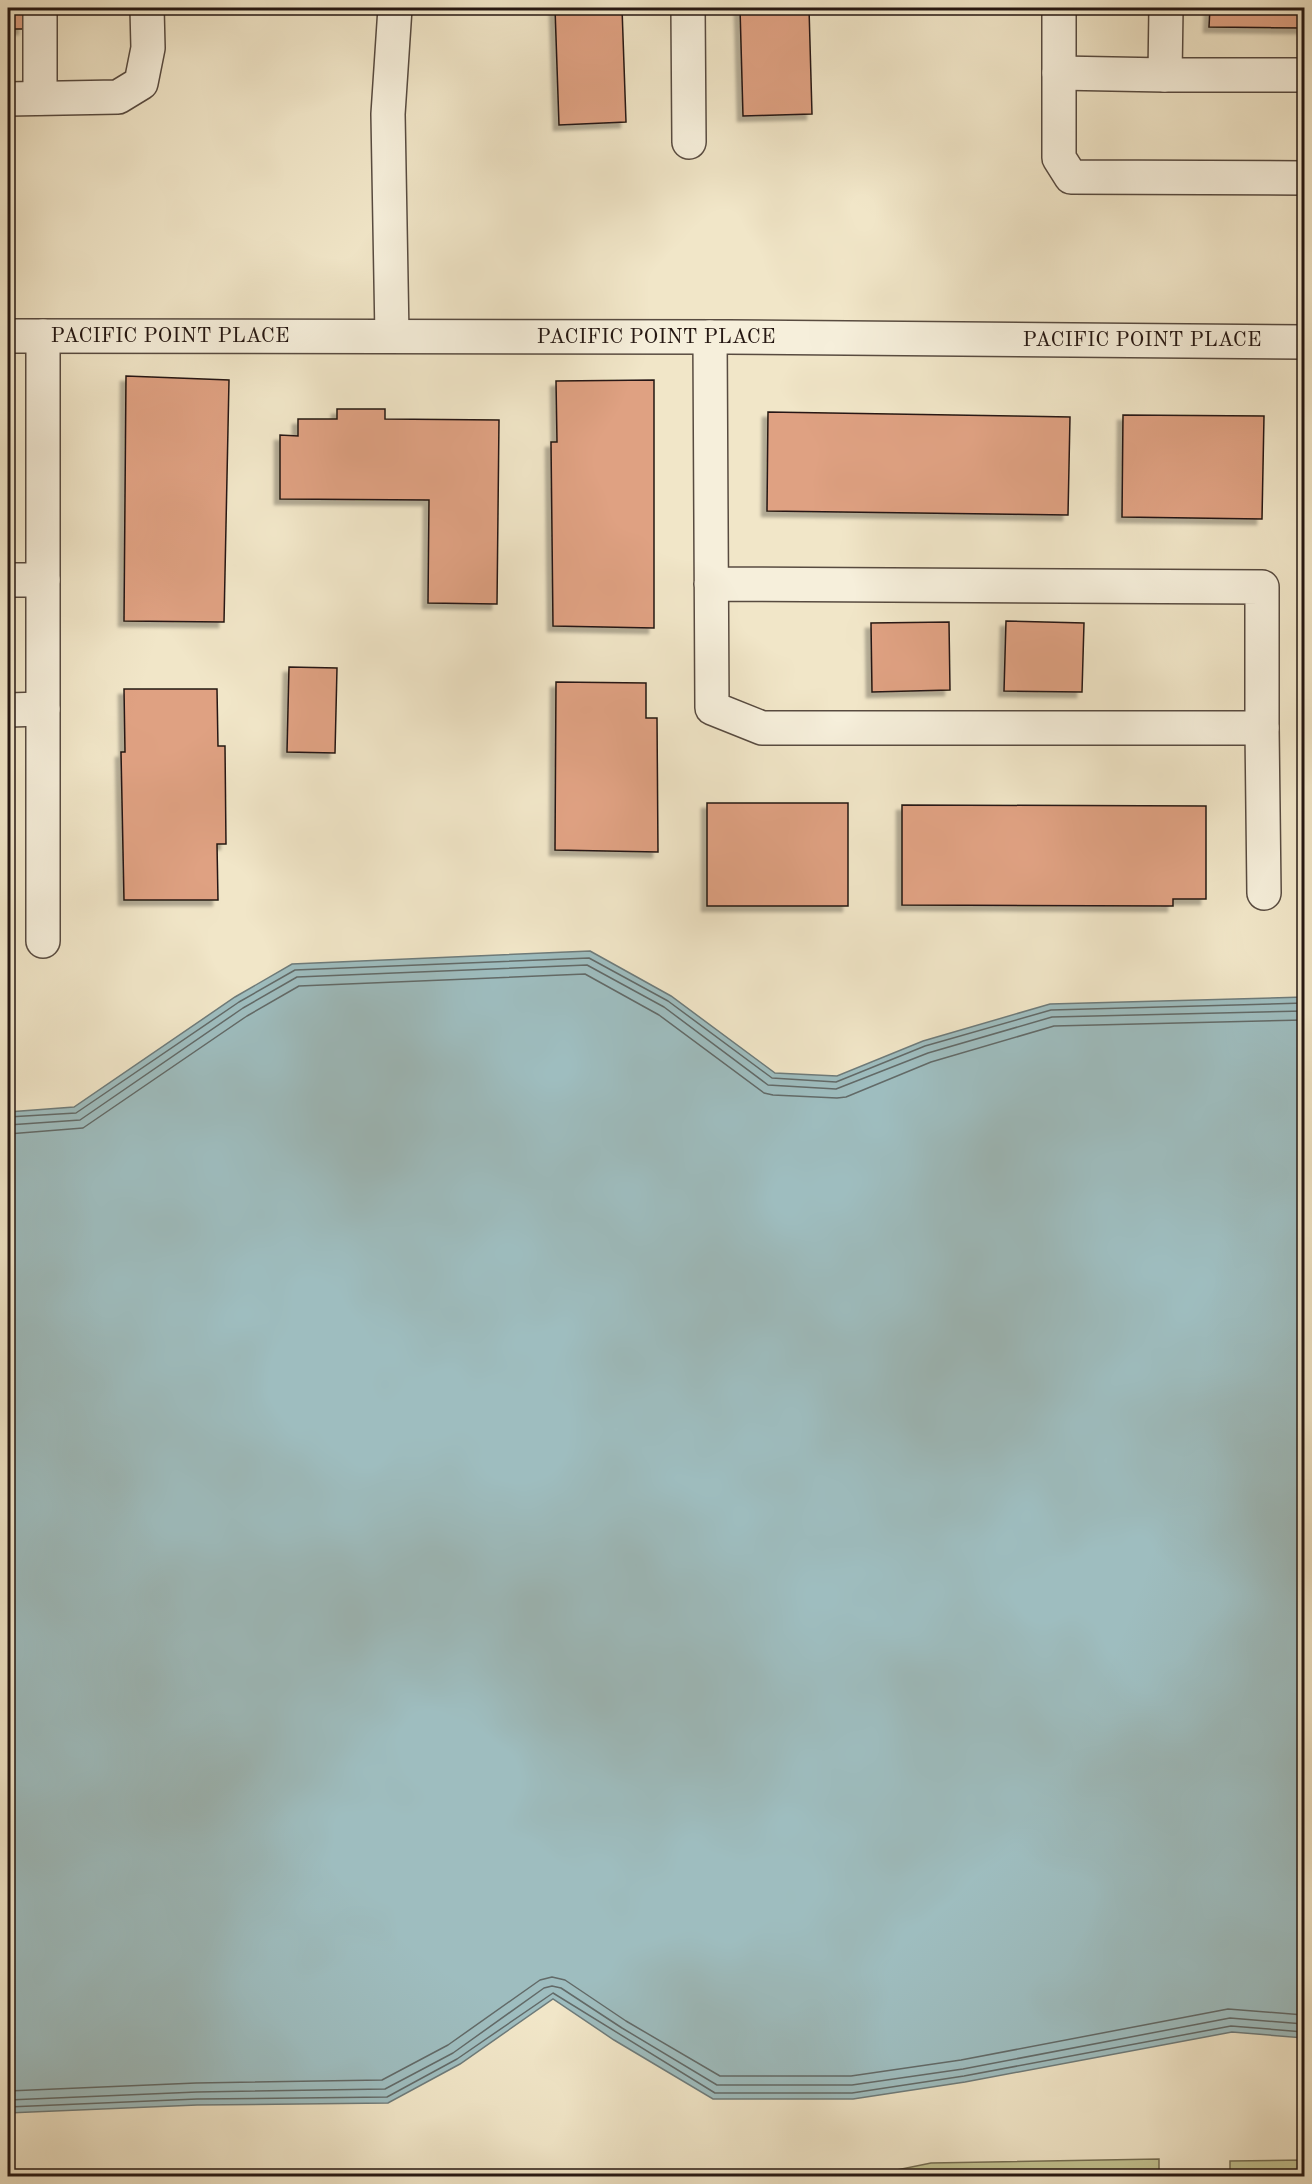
<svg xmlns="http://www.w3.org/2000/svg" width="1312" height="2184" viewBox="0 0 1312 2184" font-family="'Old Standard TT',serif">
<defs>
<filter id="shadow"><feDropShadow dx="-5.5" dy="5.5" stdDeviation="1.5" flood-color="#0004"/></filter>
</defs>
<rect width="100%" height="100%" fill="#f1e6c8"/>
<filter id="stains"><feTurbulence type="fractalNoise" baseFrequency=".00333" numOctaves="4"/><feColorMatrix values="0 0 0 0 .2 0 0 0 0 .09 0 0 0 0 .02 0 0 0 .5 -.17"/></filter>
<radialGradient id="worn" r=".72"><stop offset=".6" stop-color="#630" stop-opacity="0"/><stop offset="1" stop-color="#630" stop-opacity=".3"/></radialGradient>
<g fill="#c2c391" stroke="#746d52" stroke-width="1.5">
<path d="M1159,2159V2176H873L887,2172L931,2163Z"/>
<path d="M1304,2160V2176H1230V2161Z"/>
</g>
<path fill="#9ebdbf" stroke="#6e7b7a" stroke-width="1.5" d="M590,951L671,996L775,1073L837,1076L923,1041L1050,1004L1304,997V2038L1232,2032L965,2082L853,2099H713L614,2040L553,1999L460,2064L388,2103L197,2105L8,2113V1112L74,1107L235,997L292,964Z"/>
<g fill="none" stroke-linecap="round" stroke-linejoin="round">
<g stroke="#626a68" stroke-width="1.5">
<path d="M8,1117L76,1113L239,1002L295,970L589,958L668,1001L772,1078L836,1082L925,1046L1051,1010L1304,1003"/>
<path d="M8,1125L80,1120L243,1008L297,977L587,965L664,1007L768,1085L836,1089L928,1053L1052,1017L1304,1011"/>
<path d="M8,1134L83,1128L247,1016L299,986L585,974L659,1015L764,1093L773,1095L837,1098L846,1097L931,1062L1054,1026L1304,1020"/>
<path d="M8,2091L196,2083L382,2080L448,2045L540,1980L552,1977L565,1980L626,2021L720,2076H851L961,2060L1228,2009L1304,2015"/>
<path d="M8,2100L197,2092L385,2089L453,2053L544,1988L552,1986L561,1988L622,2028L717,2085H852L963,2069L1230,2018L1304,2024"/>
<path d="M8,2107L197,2099L387,2097L457,2059L553,1993L715,2093H852L964,2076L1231,2026L1304,2032"/>
</g>
</g>
<g fill="#dfa182" stroke="#251712" stroke-width="1.5" filter="url(#shadow)">
<rect x="8" y="8" width="16" height="21"/>
<path d="M555,8H622L626,122L559,125Z"/>
<path d="M740,8H809L812,114L743,116Z"/>
<path d="M1210,8H1304V28L1209,27Z"/>
<path d="M126,376L229,380L224,622L124,621Z"/>
<path d="M654,380V628L553,626L551,442H557L556,381Z"/>
<path d="M337,409H385V419L499,420L497,604L428,603L429,500L280,499V435L298,436V419H337Z"/>
<path d="M768,412L1070,417L1068,515L767,511Z"/>
<path d="M1123,415L1264,416L1262,519L1122,517Z"/>
<path d="M1006,621L1084,623L1082,692L1004,691Z"/>
<path d="M949,622L950,690L872,692L871,623Z"/>
<path d="M289,667L337,668L335,753L287,752Z"/>
<path d="M556,682L646,683V718H657L658,852L555,850Z"/>
<path d="M124,689H217L218,746H225L226,844H217L218,900H124L121,752H125Z"/>
<rect x="707" y="803" width="141" height="103"/>
<path d="M902,805L1206,806V899H1173V906L902,905Z"/>
</g>
<g fill="none" stroke-linecap="round" stroke-linejoin="round">
<defs>
<g id="minor">
<path d="M688,8L689,142"/>
<path d="M1059,8V158L1071,177L1304,178"/>
<path d="M1059,73L1165,75L1166,8"/>
<path d="M1165,75H1304"/>
<path d="M40,98V8"/>
<path d="M8,99L118,97L141,83L148,48L147,8"/>
<path d="M8,336L728,337L1304,342"/>
<path d="M43,336V941"/>
<path d="M392,336L388,114L395,8"/>
<path d="M710,337L712,708L762,728H1262V587L711,584"/>
<path d="M8,580H43"/>
<path d="M8,710L43,709"/>
<path d="M1262,728L1264,893"/>
</g>
</defs>
<use href="#minor" stroke="#584b40" stroke-width="36"/>
<use href="#minor" stroke="#f6efdb" stroke-width="33"/>
</g>
<g text-anchor="middle" dominant-baseline="central" stroke-width="6" stroke-linejoin="round" paint-order="stroke">
<g font-size="21" fill="#251712" stroke="#f6efdb">
<text x="170" y="336">PACIFIC POINT PLACE</text>
<text x="656" y="337">PACIFIC POINT PLACE</text>
<text x="1142" y="340">PACIFIC POINT PLACE</text>
</g>
</g>
<rect width="1312" height="2184" fill="none" stroke="#f1e6c8" stroke-width="30"/>
<rect x="9" y="9" width="1294" height="2166" fill="none" stroke="#251712" stroke-width="3"/>
<rect x="15" y="15" width="1282" height="2154" fill="none" stroke="#251712" stroke-width="1.5"/>
<rect width="100%" height="100%" filter="url(#stains)"/>
<rect width="100%" height="100%" fill="url(#worn)"/>
</svg>
